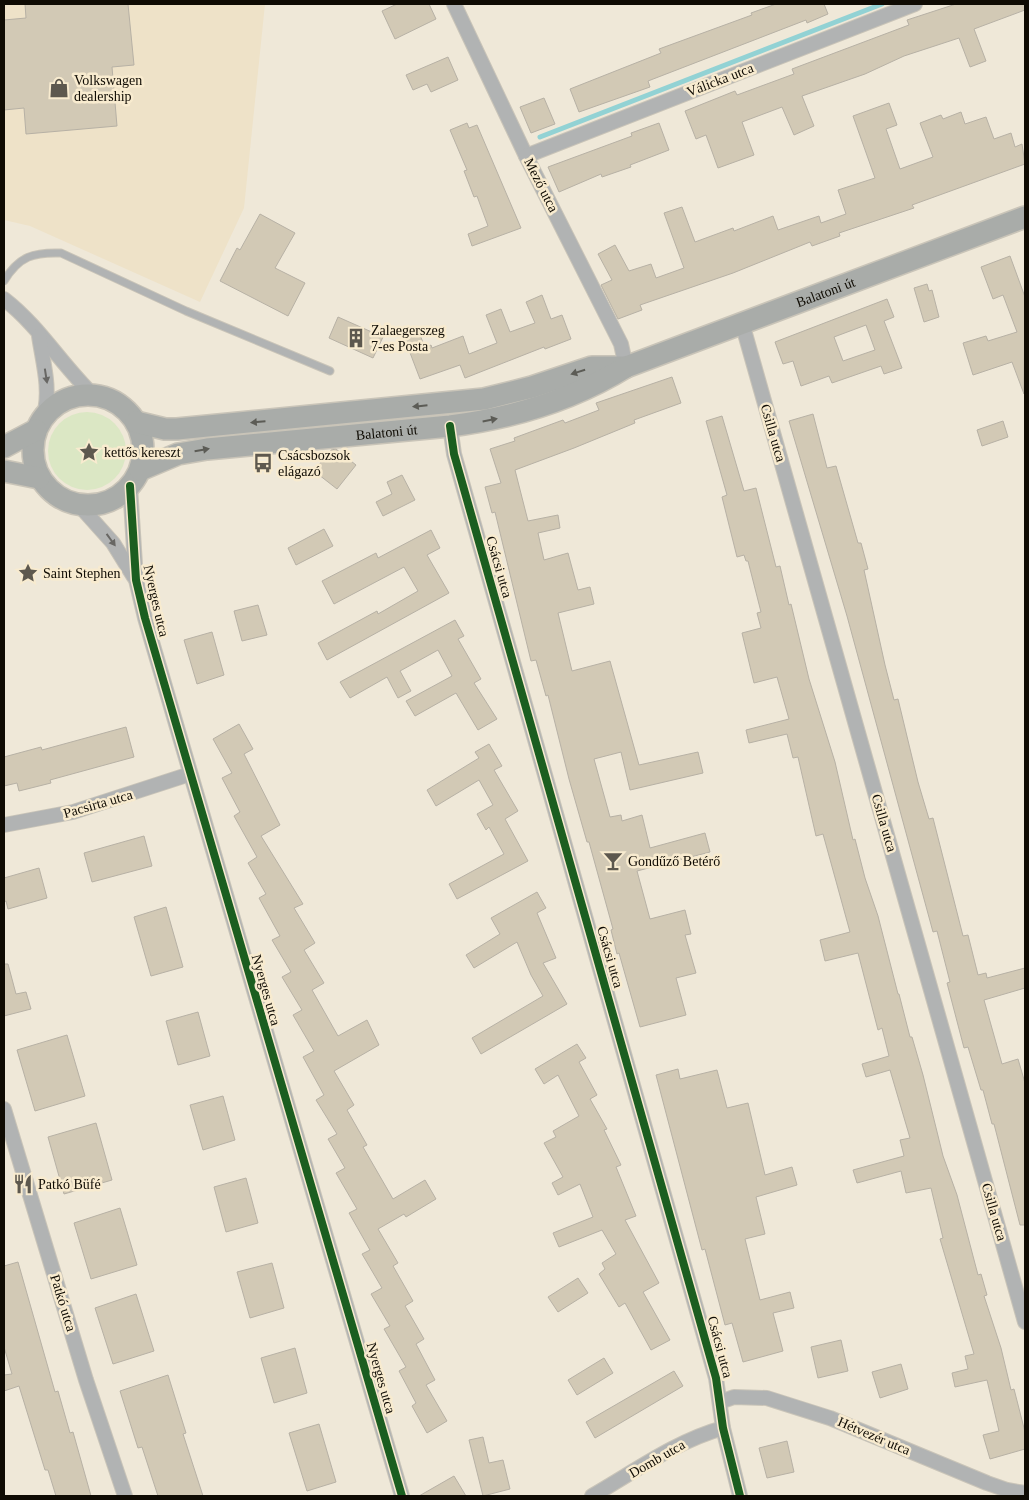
<svg xmlns="http://www.w3.org/2000/svg" width="1029" height="1500" viewBox="0 0 1029 1500" font-family="Georgia,serif">
<rect width="100%" height="100%" fill="#efe8d8"/>
<path fill="#eee2c8" d="M4,4H265L244,208L200,302L30,226L4,220Z"/>
<circle fill="#dbe7c4" cx="87" cy="451" r="39"/>
<g fill="none" stroke-linecap="round" stroke-linejoin="round">
<path stroke="#92d2d4" stroke-width="5" d="M540,137L882,4"/>
</g>
<g fill="#d2c9b5" stroke="#b7b1a5" fill-rule="evenodd">
<path d="M25,4H128L134,65L112,67L117,126L26,134L24,108L4,110V20L26,18Z"/>
<path d="M397,4H429L436,19L395,39L382,11Z"/>
<path d="M776,4H824L828,14L807,23L806,20L648,81L650,87L579,112L570,89L661,53L659,49L752,15L751,13Z"/>
<path d="M956,4H1025V10L974,29L986,61L970,67L959,38L904,56L865,74L802,96L814,126L794,135L782,107L742,122L754,155L718,168L706,135L696,139L685,111L735,91L737,95L794,74L792,69L909,25L907,20Z"/>
<path d="M448,57L458,80L431,92L427,84L413,90L406,75Z"/>
<path d="M544,98L555,124L531,133L520,107Z"/>
<path d="M889,103L897,125L886,129L900,169L933,157L920,123L941,115L943,119L961,112L965,124L986,117L994,139L1011,133L1015,147L1022,144L1025,164L912,205L914,208L839,233L840,236L812,246L810,242L733,273L640,305L642,310L618,319L601,285L612,280L598,254L615,245L629,271L651,264L656,278L684,268L664,213L682,207L695,242L733,228L734,231L773,216L778,230L819,216L821,223L846,214L838,190L875,178L853,116Z"/>
<path d="M467,123L469,128L477,125L521,228L472,246L468,234L488,226L477,196L474,197L464,171L467,170L450,130Z"/>
<path d="M659,123L669,150L630,165L631,167L602,177L601,174L559,192L548,167L632,136L631,133Z"/>
<path d="M260,214L295,233L275,268L305,283L288,316L220,281L237,248L240,250Z"/>
<path d="M1010,256L1025,297L1024,394L1012,362L973,375L963,343L986,336L988,341L1017,332L1003,295L993,299L981,267Z"/>
<path d="M927,284L929,291L932,290L939,317L924,322L914,288Z"/>
<path d="M542,295L551,319L562,315L571,339L545,349L544,347L465,378L460,365L420,379L404,337L419,332L425,348L431,345L432,348L463,336L469,354L497,343L486,315L501,309L510,332L535,323L526,302Z"/>
<path d="M887,299L894,317L884,321L902,368L884,374L881,366L832,383L829,376L801,386L793,361L783,364L775,342ZM866,325L875,350L843,361L834,337Z"/>
<path d="M338,317L383,337L373,358L329,338Z"/>
<path d="M672,377L681,403L634,420L635,423L574,448L515,470L528,521L558,515L560,528L538,533L544,560L568,553L578,590L590,587L594,604L558,613L572,671L610,661L639,765L698,752L703,773L630,790L621,752L594,759L610,817L621,815L622,821L642,815L650,848L705,833L710,852L637,871L650,919L685,910L691,934L685,935L696,973L676,978L686,1015L640,1027L619,953L617,954L611,930L613,929L589,842H587L569,779L548,695L546,696L536,660L531,661L495,512L492,513L485,487L501,483L490,449L515,441L514,438L563,420L565,423L599,410L596,403Z"/>
<path d="M813,414L827,468L836,466L858,543H861L868,569L864,570L885,665L894,700L898,699L918,782L929,819L933,818L963,936L968,935L978,975L986,973L987,978L1025,968V988L984,1000L1002,1064L1018,1059L1025,1083V1225H1020L994,1124H992L983,1090H981L968,1047L964,1048L947,983L950,982L937,931L933,932L847,616L789,421Z"/>
<path d="M722,416L744,491L756,488L776,567L780,566L789,605L791,604L809,679L835,762L853,840L855,839L865,878L878,916L898,994H899L910,1037H912L923,1075L943,1156L957,1195L978,1275L981,1274L987,1295L984,1296L1001,1348L1011,1390L1014,1389L1025,1432V1449L990,1459L983,1435L999,1431L987,1380L955,1387L952,1373L968,1369L965,1356L974,1354L940,1239L943,1238L931,1188L906,1193L901,1171L857,1183L853,1170L904,1156L900,1140L910,1138L890,1070L866,1077L862,1064L889,1056L882,1028L878,1030L858,953L825,961L820,940L850,932L823,834L816,836L798,757L793,758L787,734L749,743L746,730L789,719L777,677L754,683L742,633L761,628L757,613L761,612L748,561H746L744,555L737,557L722,497L727,495L706,421Z"/>
<path d="M1003,421L1008,437L982,446L977,430Z"/>
<path d="M336,449L356,465L337,489L314,471L331,450Z"/>
<path d="M402,475L415,500L383,516L376,502L392,494L387,482Z"/>
<path d="M324,529L333,546L296,565L288,548Z"/>
<path d="M431,530L440,548L427,555L449,593L327,660L318,643L377,611L378,614L418,591L404,567L334,604L322,581L376,553L378,558Z"/>
<path d="M258,605L267,635L242,641L234,611Z"/>
<path d="M455,620L464,636L458,639L481,679L474,683L497,719L478,730L456,693L415,716L406,701L452,676L438,650L400,671L411,691L398,698L387,677L350,698L340,682Z"/>
<path d="M212,632L224,675L197,684L184,640Z"/>
<path d="M239,724L253,749L244,754L280,825L261,836L303,904L294,908L315,943L304,950L324,983L312,990L338,1036L367,1020L379,1045L334,1071L354,1105L347,1110L367,1145L363,1147L393,1199L425,1180L436,1199L406,1217L404,1214L378,1229L398,1263L393,1266L413,1301L405,1306L424,1339L416,1344L435,1380L426,1385L447,1421L427,1433L412,1406L416,1403L399,1371L406,1367L384,1329L390,1326L371,1294L382,1288L362,1254L370,1250L349,1213L357,1209L336,1173L345,1168L328,1139L337,1134L316,1100L324,1095L303,1057L314,1051L293,1015L302,1010L282,977L291,972L272,940L280,936L259,898L266,894L248,863L257,857L234,816L240,812L222,778L232,773L213,739Z"/>
<path d="M126,727L134,757L50,780L51,783L19,791L17,783L4,786V757L41,747L42,750Z"/>
<path d="M489,744L502,766L494,770L518,811L505,819L528,861L457,899L449,884L504,854L489,827L486,830L477,814L493,805L479,780L436,806L427,790L479,758L475,752Z"/>
<path d="M144,836L152,866L92,882L84,853Z"/>
<path d="M39,868L47,898L8,909L6,901L4,902V878Z"/>
<path d="M537,892L546,908L537,913L556,958L543,963L567,1004L481,1054L472,1038L543,996L531,975L517,942L474,968L466,955L500,934L491,918Z"/>
<path d="M166,907L183,967L151,976L134,917Z"/>
<path d="M4,964H8L16,994L26,992L31,1009L4,1016Z"/>
<path d="M198,1012L210,1056L178,1065L166,1021Z"/>
<path d="M67,1035L85,1096L35,1111L17,1050Z"/>
<path d="M577,1044L586,1058L579,1062L597,1095L590,1099L607,1129L604,1130L621,1165L616,1167L636,1216L625,1220L659,1283L643,1292L670,1340L651,1350L625,1303L619,1307L599,1274L605,1269L602,1263L616,1254L602,1230L559,1247L553,1233L593,1217L580,1184L558,1195L552,1183L563,1177L544,1143L556,1137L553,1131L579,1116L558,1075L544,1084L535,1069Z"/>
<path d="M678,1069L680,1079L717,1070L727,1108L748,1103L765,1175L792,1167L797,1185L756,1197L765,1234L745,1239L760,1300L790,1292L794,1308L773,1313L783,1351L743,1362L732,1323L725,1325L705,1249L702,1250L656,1075Z"/>
<path d="M223,1096L235,1140L203,1150L190,1105Z"/>
<path d="M96,1123L112,1180L64,1194L48,1137Z"/>
<path d="M246,1178L258,1223L226,1232L214,1187Z"/>
<path d="M120,1208L137,1265L91,1279L74,1223Z"/>
<path d="M18,1262L55,1392L58,1391L70,1433L73,1432L91,1496H56L48,1470H45L19,1386L4,1391V1375L12,1374L4,1347V1266Z"/>
<path d="M272,1263L284,1308L250,1318L237,1272Z"/>
<path d="M578,1278L588,1293L558,1312L548,1297Z"/>
<path d="M136,1294L154,1351L113,1364L95,1308Z"/>
<path d="M841,1340L848,1371L818,1378L811,1347Z"/>
<path d="M295,1348L307,1393L274,1403L261,1358Z"/>
<path d="M604,1358L613,1373L577,1395L568,1380Z"/>
<path d="M901,1364L908,1389L880,1398L872,1372Z"/>
<path d="M674,1371L683,1386L595,1438L586,1422Z"/>
<path d="M168,1375L186,1433L183,1434L203,1496H158L142,1447L138,1448L120,1391Z"/>
<path d="M319,1424L336,1482L307,1491L289,1433Z"/>
<path d="M483,1437L489,1463L503,1460L510,1489L483,1496L469,1440Z"/>
<path d="M787,1441L794,1472L767,1478L759,1448Z"/>
<path d="M454,1476L466,1496H419Z"/>
</g>
<g fill="none" stroke-linecap="round" stroke-linejoin="round">
<defs>
<path id="service" d="M4,281C19,256 34,252 61,253L186,311L330,371"/>
<g id="minor">
<path d="M454,4L526,156L621,344L626,367"/>
<path d="M526,156L915,4"/>
<path d="M4,299C39,326 61,364 93,395"/>
<path d="M742,323L1025,1322"/>
<path d="M39,336C43,363 51,389 44,415"/>
<path d="M450,426L454,454L716,1378L723,1428L740,1496"/>
<path d="M130,486L136,580L145,618L402,1496"/>
<path d="M79,505L113,543L134,577"/>
<path d="M4,825L73,812L190,774"/>
<path d="M4,1109L86,1380L125,1496"/>
<path d="M720,1402L734,1397L767,1398L830,1418L987,1483L1007,1490L1025,1493"/>
<path d="M592,1496C634,1472 676,1441 723,1428"/>
</g>
<g id="primary">
<circle cx="88" cy="450" r="55"/>
<path d="M136,422L165,429H177L484,399L532,387L592,367H626"/>
<path d="M4,447L36,430"/>
<path id="s1" d="M140,470L178,454L207,449L450,426C513,418 571,401 626,367L1025,217"/>
<path d="M4,471L39,478"/>
</g>
</defs>
<use href="#service" stroke="#c9c4b8" stroke-width="9"/>
<use href="#minor" stroke="#c9c4b8" stroke-width="16"/>
<use href="#primary" stroke="#c9c4b8" stroke-width="24"/>
<use href="#service" stroke="#b1b3b3" stroke-width="7"/>
<use href="#minor" stroke="#b1b3b3" stroke-width="14"/>
<use href="#primary" stroke="#a9aca9" stroke-width="21"/>
<defs>
<g id="cycleway">
<path d="M450,426L454,454L716,1378L723,1428L740,1496"/>
<path d="M130,486L136,580L145,618L402,1496"/>
</g>
</defs>
<use href="#cycleway" stroke="#f8ebcf" stroke-width="11"/>
<use href="#cycleway" stroke="#1b5e20" stroke-width="8"/>
</g>
<defs><path id="oneway-solid" d="M-6-.8H1V-3.2L6.5 0L1 3.2V.8H-6Z" transform="scale(1.25)"/></defs>
<g fill="#5c5c56">
<use href="#oneway-solid" transform="translate(578 372) rotate(162)"/>
<use href="#oneway-solid" transform="translate(420 406) rotate(174)"/>
<use href="#oneway-solid" transform="translate(490 420) rotate(-11)"/>
<use href="#oneway-solid" transform="translate(258 422) rotate(175)"/>
<use href="#oneway-solid" transform="translate(202 450) rotate(-10)"/>
</g>
<g fill="#686764">
<use href="#oneway-solid" transform="translate(46 376) rotate(81)"/>
<use href="#oneway-solid" transform="translate(111 540) rotate(54)"/>
</g>
<defs>
<symbol id="shop-bare" viewBox="-9 -9 18 18"><path d="M-5-2.5h2.3a2.7 3.5 0 0 1 5.4 0H5L5.5 6h-11ZM-1.5-2.5h3a1.5 2.3 0 0 0-3 0Z" fill="#5d584e" stroke="#f8ebcf" stroke-width="2.5" paint-order="stroke"/></symbol>
<symbol id="building-bare" viewBox="-9 -9 18 18"><path d="M-4-6H4V6H1V3H-1V6H-4ZM-2.5-4.3h1.7v1.8h-1.7ZM.8-4.3h1.7v1.8H.8ZM-2.5-1h1.7V.8h-1.7ZM.8-1h1.7V.8H.8Z" fill="#5d584e" stroke="#f8ebcf" stroke-width="2.5" paint-order="stroke"/></symbol>
<symbol id="sight-bare" viewBox="-9 -9 18 18"><path d="M0-6L1.8-2.2L6-1.7L2.9 1.2L3.7 5.4L0 3.3L-3.7 5.4L-2.9 1.2L-6-1.7L-1.8-2.2Z" fill="#5d584e" stroke="#f8ebcf" stroke-width="2.5" paint-order="stroke"/></symbol>
<symbol id="bus-bare" viewBox="-9 -9 18 18"><path d="M-5-6H5V4H4V6H2V4H-2V6H-4V4H-5ZM-3.5-4V0h7V-4ZM-3.5 1.2v1.5H-2V1.2ZM2 1.2v1.5H3.5V1.2Z" fill="#5d584e" stroke="#f8ebcf" stroke-width="2.5" paint-order="stroke"/></symbol>
<symbol id="bar-bare" viewBox="-9 -9 18 18"><path d="M-6-5H6L.8 .8V4.5H3.5V6h-7V4.5H-.8V.8Z" fill="#5d584e" stroke="#f8ebcf" stroke-width="2.5" paint-order="stroke"/></symbol>
<symbol id="restaurant-bare" viewBox="-9 -9 18 18"><path d="M-5-6h1v4h1v-4h1v4h1v-4h1v5L-1.5 .5V6h-2V.5L-5-1ZM5-6V6H3V1.5H1.5Q1.5-4 5-6Z" fill="#5d584e" stroke="#f8ebcf" stroke-width="2.5" paint-order="stroke"/></symbol>
</defs>
<g fill-rule="evenodd">
<use href="#shop-bare" x="45" y="74" width="28" height="28"/>
<use href="#building-bare" x="342" y="324" width="28" height="28"/>
<use href="#sight-bare" x="75" y="438" width="28" height="28"/>
<use href="#bus-bare" x="249" y="449" width="28" height="28"/>
<use href="#sight-bare" x="14" y="559" width="28" height="28"/>
<use href="#bar-bare" x="599" y="847" width="28" height="28"/>
<use href="#restaurant-bare" x="9" y="1170" width="28" height="28"/>
</g>
<g text-anchor="middle" dominant-baseline="central" stroke-width="5" stroke-linejoin="round" paint-order="stroke">
<g font-size="14" fill="#0f0b03" stroke="#f8ebcf" text-anchor="start">
<text x="74" y="80">Volkswagen<tspan x="74" dy="16">dealership</tspan></text>
<text x="371" y="330">Zalaegerszeg<tspan x="371" dy="16">7-es Posta</tspan></text>
<text x="104" y="452">kettős kereszt</text>
<text x="278" y="455">Csácsbozsok<tspan x="278" dy="16">elágazó</tspan></text>
<text x="43" y="573">Saint Stephen</text>
<text x="628" y="861">Gondűző Betérő</text>
<text x="38" y="1184">Patkó Büfé</text>
</g>
<g font-size="14" fill="#0f0b03" stroke="#f8ebcf">
<text transform="translate(720 80) rotate(-21)">Válicka utca</text>
<text transform="translate(541 185) rotate(63)">Mező utca</text>
<text stroke="none"><textPath href="#s1" startOffset="715">Balatoni út</textPath></text>
<text stroke="none"><textPath href="#s1" startOffset="251">Balatoni út</textPath></text>
<text transform="translate(773 433) rotate(74)">Csilla utca</text>
<text transform="translate(499 567) rotate(74)">Csácsi utca</text>
<text transform="translate(156 601) rotate(77)">Nyerges utca</text>
<text transform="translate(98 804) rotate(-16)">Pacsirta utca</text>
<text transform="translate(884 823) rotate(74)">Csilla utca</text>
<text transform="translate(610 957) rotate(74)">Csácsi utca</text>
<text transform="translate(266 990) rotate(74)">Nyerges utca</text>
<text transform="translate(994 1212) rotate(74)">Csilla utca</text>
<text transform="translate(63 1303) rotate(73)">Patkó utca</text>
<text transform="translate(720 1347) rotate(75)">Csácsi utca</text>
<text transform="translate(381 1378) rotate(74)">Nyerges utca</text>
<text transform="translate(874 1436) rotate(23)">Hétvezér utca</text>
<text transform="translate(657 1459) rotate(-30)">Domb utca</text>
</g>
</g>
<rect width="1029" height="1500" fill="none" stroke="#0f0b03" stroke-width="10"/>
</svg>
